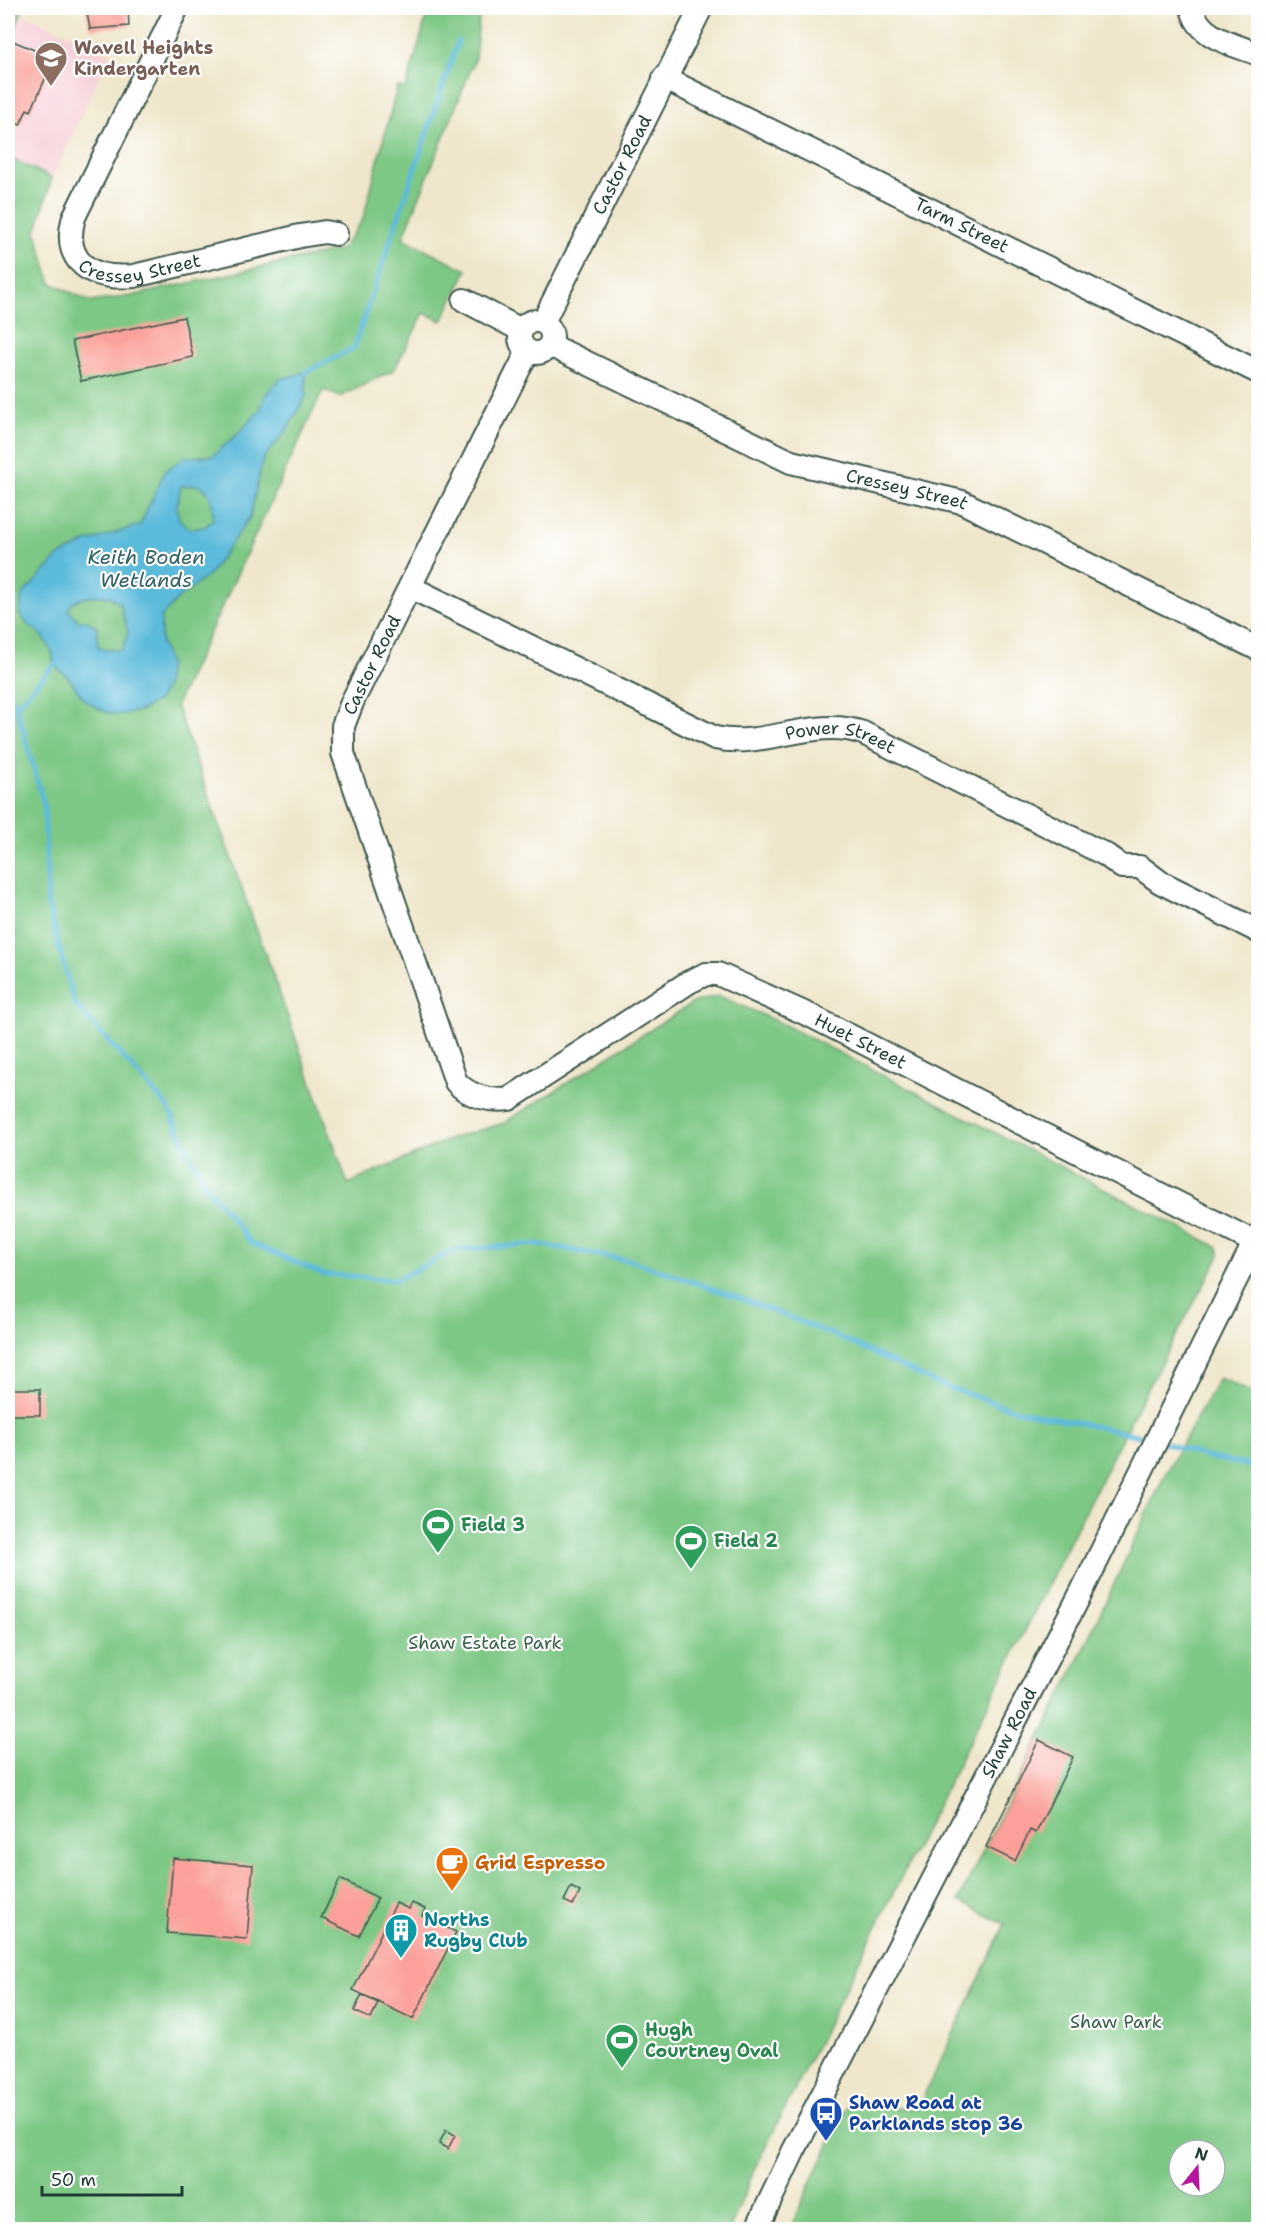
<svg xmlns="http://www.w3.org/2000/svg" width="1266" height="2237" viewBox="0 0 1266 2237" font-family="'Shantell Sans',sans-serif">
<rect width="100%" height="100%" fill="#fff"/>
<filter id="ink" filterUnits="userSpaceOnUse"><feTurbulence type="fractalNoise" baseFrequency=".0167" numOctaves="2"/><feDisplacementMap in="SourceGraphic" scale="12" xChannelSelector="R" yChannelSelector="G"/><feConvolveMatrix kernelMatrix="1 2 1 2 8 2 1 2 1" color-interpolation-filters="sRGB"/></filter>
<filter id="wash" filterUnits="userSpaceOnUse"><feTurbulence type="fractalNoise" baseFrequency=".008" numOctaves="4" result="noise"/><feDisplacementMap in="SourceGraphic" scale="24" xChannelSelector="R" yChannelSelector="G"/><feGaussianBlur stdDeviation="1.35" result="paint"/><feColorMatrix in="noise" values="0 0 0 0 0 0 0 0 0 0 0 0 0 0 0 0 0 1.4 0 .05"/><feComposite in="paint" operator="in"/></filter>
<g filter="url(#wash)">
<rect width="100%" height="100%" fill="#efe6cb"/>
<path fill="#f6cfd7" d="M23,14L110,54L52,178L8,157L20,126L8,120V49Z"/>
<g fill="#7ec885" stroke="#4e825c" stroke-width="1.5" fill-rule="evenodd">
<path d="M8,8H23L8,49Z"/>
<path d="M429,8H480L475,59L403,238L467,270L442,321L424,313L394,370L340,397L323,390L176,705L348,1184L450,1139L504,1123L694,1002L720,996L783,1024L1218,1247L1220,1255L1141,1400L755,2168L730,2229H8V157L52,178L36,232L51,283L91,302L131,296L342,249L363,219L397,87L406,88Z"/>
<path d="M1219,1378L1258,1395V2229L789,2230L852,2096L881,2108H918L1005,1924L958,1901L1081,1655L1166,1472ZM1179,2150H1215V2186H1179Z"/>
</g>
<path fill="#5cbada" stroke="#3e7c87" stroke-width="1.5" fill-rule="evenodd" d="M306,372V396L287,430L263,459L250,517L209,575L180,597L161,617V641L169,664L166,685L159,700L140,711L117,715L103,711L84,700L69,678L54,665L52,652L42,635L27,624L20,614L22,595L59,556L87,542L140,525L165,471L185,457L212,456L239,433L260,410L266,394L280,379ZM199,485C212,492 213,505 213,519L205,527L190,529L179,519L177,506L181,486ZM96,596L110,597L120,603L128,633L122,650H106L98,647L97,627L85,620L79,621L68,610C73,598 84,598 96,596Z"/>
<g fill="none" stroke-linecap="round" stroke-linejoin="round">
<g stroke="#5cbada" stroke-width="5">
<path d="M306,372L354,348L458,41"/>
<path d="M8,695L16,706L44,805L48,905L74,1003L167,1106L202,1180L251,1243L323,1274L396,1280L455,1250L537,1244L633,1261L742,1299L839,1337L938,1384L1016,1410L1150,1438"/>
<path d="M16,706L54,665"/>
<path d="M1162,1442L1207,1457L1258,1467"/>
</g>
</g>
<g id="blocks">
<g fill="#fba09a">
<path d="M86,8H128L129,26L90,29Z"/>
<path d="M11,40L48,56L43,67L49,70L31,111L27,109L20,125L8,120V49Z"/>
<path d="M184,317L193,357L81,381L72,341Z"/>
<rect x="8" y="1389" width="32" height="26"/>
<path d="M1039,1740L1073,1757L1036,1833L1030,1830L1015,1861L986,1847Z"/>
<path d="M173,1858L253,1865L247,1939L167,1933Z"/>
<path d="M340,1879L378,1898L359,1936L321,1918Z"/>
<path d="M571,1887L580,1892L573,1905L564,1901Z"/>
<path d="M396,1903L409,1909L412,1903L425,1909L422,1916L456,1932L413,2019L353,1990Z"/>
<path d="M362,1995L378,2003L371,2019L354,2011Z"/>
<path d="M446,2130L455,2135L448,2149L439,2144Z"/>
</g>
</g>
</g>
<g filter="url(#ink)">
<use href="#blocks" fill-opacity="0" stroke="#3e564b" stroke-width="1.5"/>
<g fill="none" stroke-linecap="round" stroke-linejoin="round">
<defs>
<g id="minor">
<path id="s1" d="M177,8L74,217C61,263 92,280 134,276L300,236L325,232L336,234"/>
<path d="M1192,8C1198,38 1233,44 1258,54"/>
<path id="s2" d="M664,78L1258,372"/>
<path d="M464,300L521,330"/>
<circle cx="536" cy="337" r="16"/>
<path id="s3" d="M543,322L701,8"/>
<path id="s4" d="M550,345L791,462L962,502L1258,649"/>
<path id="s5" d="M528,351L353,700L343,726V753L456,1082C468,1096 491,1102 509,1099L689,982L706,974H718L811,1016L1258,1244"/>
<path id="s6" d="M410,587L715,738C764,749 814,716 863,733L1106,855L1122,867H1140L1160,882L1258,931"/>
<path id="s7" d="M756,2230L793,2152L1081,1593L1258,1235"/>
</g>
</defs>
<use href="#minor" stroke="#3e564b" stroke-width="26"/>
<use href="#minor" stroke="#fff" stroke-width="22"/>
</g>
</g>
<defs>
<symbol id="school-pin" viewBox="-11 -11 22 30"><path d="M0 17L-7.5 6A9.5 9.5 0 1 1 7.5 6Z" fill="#8d6e63" stroke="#fff"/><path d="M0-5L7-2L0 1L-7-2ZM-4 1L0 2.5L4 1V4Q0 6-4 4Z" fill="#fff"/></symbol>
<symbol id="stadium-pin" viewBox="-11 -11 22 30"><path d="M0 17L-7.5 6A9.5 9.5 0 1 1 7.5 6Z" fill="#2e9e5b" stroke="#fff"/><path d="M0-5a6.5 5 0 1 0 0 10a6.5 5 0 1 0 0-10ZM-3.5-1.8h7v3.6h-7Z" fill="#fff"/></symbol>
<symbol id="cafe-pin" viewBox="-11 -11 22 30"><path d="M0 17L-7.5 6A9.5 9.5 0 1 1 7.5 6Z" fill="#e8710a" stroke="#fff"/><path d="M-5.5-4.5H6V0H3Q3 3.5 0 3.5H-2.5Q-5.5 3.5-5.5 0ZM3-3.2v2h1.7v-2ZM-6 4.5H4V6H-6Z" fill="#fff"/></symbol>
<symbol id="building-pin" viewBox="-11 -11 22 30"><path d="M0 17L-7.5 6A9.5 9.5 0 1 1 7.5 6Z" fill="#0f9aa8" stroke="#fff"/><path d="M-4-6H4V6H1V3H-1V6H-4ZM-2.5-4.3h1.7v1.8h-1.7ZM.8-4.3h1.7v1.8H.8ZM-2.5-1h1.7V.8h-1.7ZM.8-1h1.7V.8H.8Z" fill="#fff"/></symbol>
<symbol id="bus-pin" viewBox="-11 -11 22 30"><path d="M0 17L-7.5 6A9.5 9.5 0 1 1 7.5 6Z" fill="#1a4fb4" stroke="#fff"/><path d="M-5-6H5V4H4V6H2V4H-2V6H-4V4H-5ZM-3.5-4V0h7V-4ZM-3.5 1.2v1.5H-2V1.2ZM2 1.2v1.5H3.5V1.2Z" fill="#fff"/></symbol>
</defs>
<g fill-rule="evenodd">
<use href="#school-pin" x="32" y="39" width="38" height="52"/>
<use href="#stadium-pin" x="419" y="1506" width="38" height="52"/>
<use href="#stadium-pin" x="672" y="1522" width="38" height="52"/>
<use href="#cafe-pin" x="433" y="1844" width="38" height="52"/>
<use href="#building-pin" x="382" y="1911" width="38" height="52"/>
<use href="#stadium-pin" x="603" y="2021" width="38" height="52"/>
<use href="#bus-pin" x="807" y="2094" width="38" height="52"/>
</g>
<g text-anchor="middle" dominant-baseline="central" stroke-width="4.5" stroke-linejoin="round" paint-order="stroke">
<g font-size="18" font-weight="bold" fill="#785e54" stroke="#fff" text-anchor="start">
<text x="74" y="48">Wavell Heights<tspan x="74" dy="21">Kindergarten</tspan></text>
</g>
<g font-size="18" fill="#1f3d34" stroke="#fff">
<text stroke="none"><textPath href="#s3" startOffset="176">Castor Road</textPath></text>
<text stroke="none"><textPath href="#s2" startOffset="332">Tarm Street</textPath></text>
<text stroke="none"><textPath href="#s1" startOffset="344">Cressey Street</textPath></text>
<text stroke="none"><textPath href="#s4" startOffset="387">Cressey Street</textPath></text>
<text transform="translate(372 665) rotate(-64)">Castor Road</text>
<text stroke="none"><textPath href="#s6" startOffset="468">Power Street</textPath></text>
<text stroke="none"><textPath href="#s5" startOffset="1254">Huet Street</textPath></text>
<text stroke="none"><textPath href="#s7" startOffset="558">Shaw Road</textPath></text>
</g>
<g font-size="18" font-weight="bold" fill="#27864d" stroke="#fff" text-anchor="start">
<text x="461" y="1525">Field 3</text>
<text x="714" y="1541">Field 2</text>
<text x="645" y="2030">Hugh<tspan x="645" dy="21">Courtney Oval</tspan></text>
</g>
<g font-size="18" fill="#376048" stroke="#fff">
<text x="485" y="1643">Shaw Estate Park</text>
<text x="1116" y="2022">Shaw Park</text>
</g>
<g font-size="18" font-weight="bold" fill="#c56008" stroke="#fff" text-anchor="start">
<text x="475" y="1863">Grid Espresso</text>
</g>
<g font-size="18" font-weight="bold" fill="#0d838f" stroke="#fff" text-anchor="start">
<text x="424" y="1920">Norths<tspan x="424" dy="21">Rugby Club</tspan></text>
</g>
<g font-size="18" font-weight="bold" fill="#164399" stroke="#fff" text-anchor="start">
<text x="849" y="2103">Shaw Road at<tspan x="849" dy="21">Parklands stop 36</tspan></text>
</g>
<g font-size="20" font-style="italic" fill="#316266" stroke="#fff">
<text x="146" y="557">Keith Boden<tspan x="146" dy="23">Wetlands</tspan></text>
</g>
</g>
<rect width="1266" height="2237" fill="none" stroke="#fff" stroke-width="30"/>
<g transform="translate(1197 2168) rotate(18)"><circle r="28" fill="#ffffff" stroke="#a5b1ae" stroke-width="1.5"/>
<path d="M0-4.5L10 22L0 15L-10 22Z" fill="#b5179e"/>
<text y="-9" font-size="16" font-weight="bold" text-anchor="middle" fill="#1f3d34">N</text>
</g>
<path d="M42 2186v9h140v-9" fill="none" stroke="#1f3d34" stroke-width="3"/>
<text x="51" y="2186" font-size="18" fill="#1f3d34" stroke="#ffffff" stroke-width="4.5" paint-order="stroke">50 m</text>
</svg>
